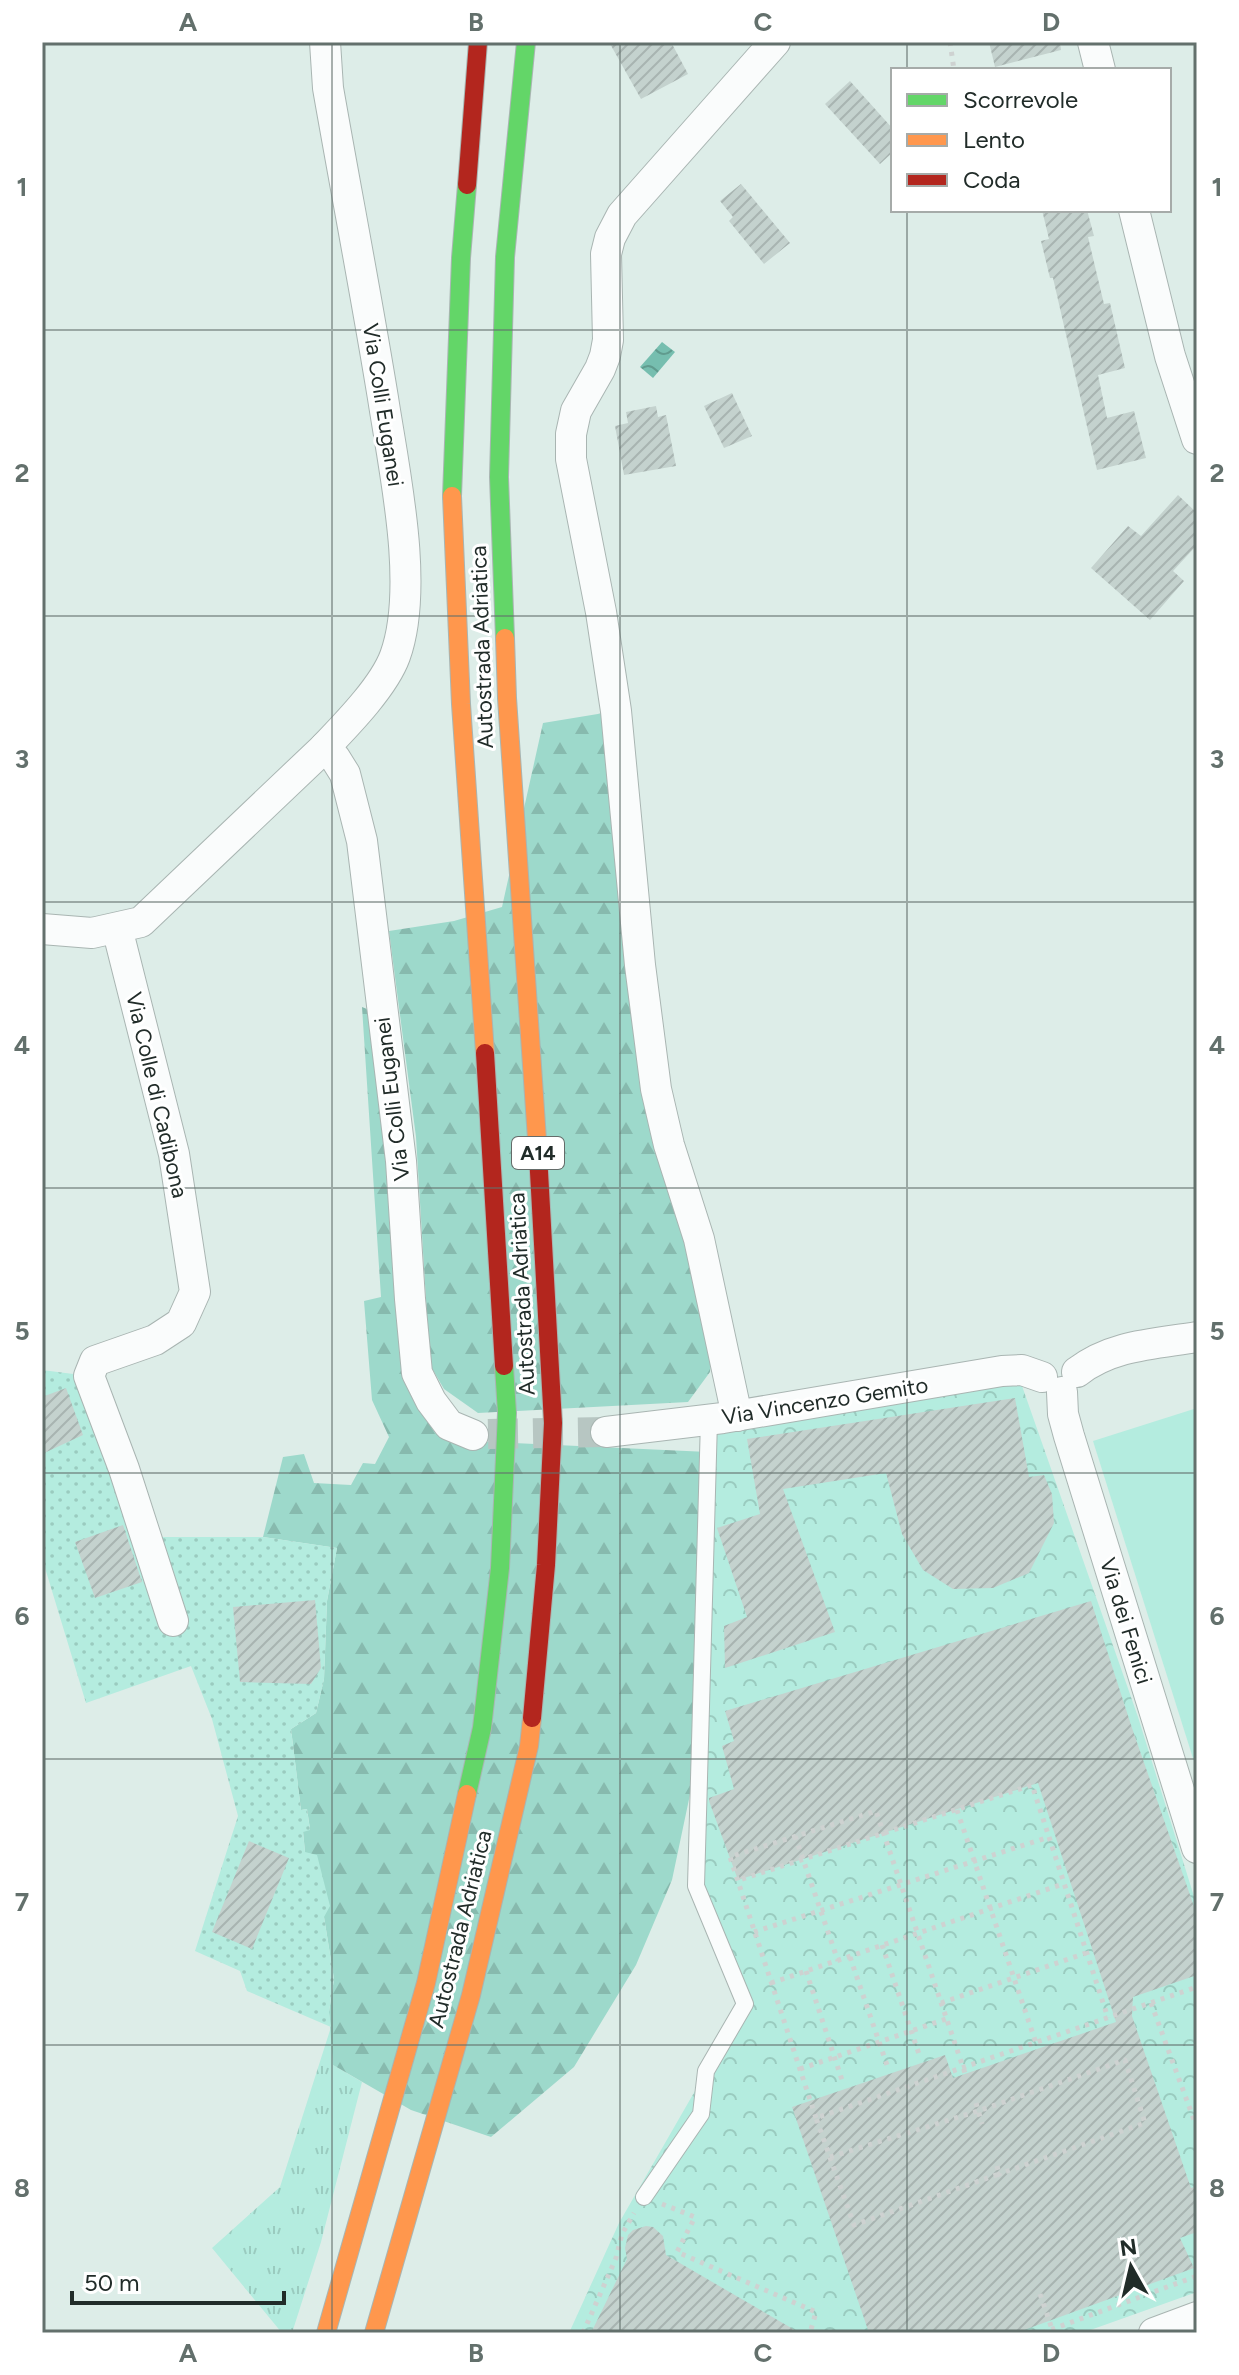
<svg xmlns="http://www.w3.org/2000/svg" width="1239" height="2375" viewBox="0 0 1239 2375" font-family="Figtree,sans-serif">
<defs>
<pattern id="grass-tufts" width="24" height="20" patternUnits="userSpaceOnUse" patternTransform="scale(2)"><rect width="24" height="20" fill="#b4ecdf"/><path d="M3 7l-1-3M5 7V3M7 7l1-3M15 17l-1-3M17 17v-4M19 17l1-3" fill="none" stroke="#9acbbf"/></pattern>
<pattern id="forest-firs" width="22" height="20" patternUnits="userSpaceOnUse" patternTransform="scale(2)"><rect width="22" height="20" fill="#9dd9cb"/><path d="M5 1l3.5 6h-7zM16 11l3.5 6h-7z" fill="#87baae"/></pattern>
<pattern id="park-crowns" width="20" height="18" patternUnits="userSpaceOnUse" patternTransform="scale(2)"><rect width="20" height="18" fill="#b4ecdf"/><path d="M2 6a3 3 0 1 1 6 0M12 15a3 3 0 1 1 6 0" fill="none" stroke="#9acbbf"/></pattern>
<pattern id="garden-dots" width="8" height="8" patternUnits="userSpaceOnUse" patternTransform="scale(2)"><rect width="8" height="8" fill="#b4ecdf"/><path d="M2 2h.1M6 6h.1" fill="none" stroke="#9acbbf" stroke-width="1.8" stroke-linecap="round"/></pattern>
<pattern id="water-waves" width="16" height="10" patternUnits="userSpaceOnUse" patternTransform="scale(2)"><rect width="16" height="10" fill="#76beaf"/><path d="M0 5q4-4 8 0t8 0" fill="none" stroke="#609b8e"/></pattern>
<pattern id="building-hatch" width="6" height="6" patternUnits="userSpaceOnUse" patternTransform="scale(2)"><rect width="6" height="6" fill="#c4d2ce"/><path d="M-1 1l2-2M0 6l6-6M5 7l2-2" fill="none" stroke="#a8b4b1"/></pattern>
</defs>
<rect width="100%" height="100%" fill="#ddede8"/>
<path fill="url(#grass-tufts)" d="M331,2027L333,2065L362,2082L321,2242L292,2333H282L212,2248L280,2187Z"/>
<g fill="url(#forest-firs)">
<path d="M616,711L640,965L715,1306L710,1372L688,1402L478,1413L444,1389L430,1365L416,1137L389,931L454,921L502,907L543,723Z"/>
<path d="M362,1007L382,1015L415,1389L472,1441L708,1452L700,1747L672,1880L636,1965L574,2067L491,2137L411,2110L333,2065L329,2012L334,1979L324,1917L305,1852L303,1831L310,1829L307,1809L301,1810L291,1729L316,1713L324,1679L327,1601L337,1548L263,1537L283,1457L304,1454L314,1483L351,1485L363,1463L375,1464L389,1437L372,1400L364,1301L381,1297Z"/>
</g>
<path fill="url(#park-crowns)" d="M1021,1383L1138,1717L1197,1906V2292L1082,2333H569L619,2223L745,2004L696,1886L708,1432Z"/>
<path fill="url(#garden-dots)" d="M42,1370L89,1376L146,1537H263L337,1548L327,1601L324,1679L316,1713L291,1729L301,1810L307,1809L310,1830L303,1832L305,1852L317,1855L330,1906L324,1917L334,1979L329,2012L331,2027L247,1991L240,1971L195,1951L238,1816L212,1719L191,1666L86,1703L42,1558Z"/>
<path fill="#b4ecdf" d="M1197,1408V1771L1093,1441Z"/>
<path fill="url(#water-waves)" d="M662,342L675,352L653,378L640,367Z"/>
<g fill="url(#building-hatch)">
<path d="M609,42H671L688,74L641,99Z"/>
<path d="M989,42H1060L1061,50L995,67Z"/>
<path d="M850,81L893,129V152L880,164L825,104Z"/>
<path d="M741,184L790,243L764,264L729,221L733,217L720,201Z"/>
<path d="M1042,210H1087L1094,236L1088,237L1104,304L1110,303L1125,368L1098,375L1107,418L1134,411L1146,458L1097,470L1053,278H1050L1041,241L1049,239Z"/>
<path d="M732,393L752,436L724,448L704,406Z"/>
<path d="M656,406L658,417L666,415L676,466L624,475L615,426L628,423L626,412Z"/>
<path d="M1178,495L1197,513V545L1173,571L1184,581L1150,620L1091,568L1128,526L1141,536Z"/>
<path d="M66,1388L83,1435L42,1454V1397Z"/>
<path d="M1015,1398L1029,1477L1044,1475L1052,1494L1054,1523L1029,1573L993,1588L953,1589L923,1570L902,1534L886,1473L783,1489L835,1632L725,1668L724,1626L747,1617L717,1528L760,1514L747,1439Z"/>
<path d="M123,1525L142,1582L95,1598L75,1542Z"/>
<path d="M315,1600L321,1668L311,1684L240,1682L233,1607Z"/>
<path d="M1091,1601L1132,1728L1197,1915V1975L1133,1997L1132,2016L1191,2188L1197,2186V2232L1180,2238L1194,2268L1016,2333H869L792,2107L945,2055L953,2078L1116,2022L1038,1783L738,1880L709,1801V1798L734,1789L722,1746L734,1741L725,1711Z"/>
<path d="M249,1841L289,1858L252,1949L212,1932Z"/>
<path d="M646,2226L653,2227L663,2236L666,2255L800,2333H591L627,2259L625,2248L628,2235L633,2230Z"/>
</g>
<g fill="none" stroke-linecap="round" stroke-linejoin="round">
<path stroke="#b7c6c2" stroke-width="30" stroke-dasharray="30 15" stroke-linecap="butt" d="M488,1434L606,1432"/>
<defs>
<path id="lane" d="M644,2197L701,2114L706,2071L745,2004L696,1886L709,1420"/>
<g id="street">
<path d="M325,42L328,88C346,191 366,294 383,398C394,470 420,587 395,656C384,686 348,723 325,747"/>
<path d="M1093,42L1100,70"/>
<path d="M1134,210L1170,356L1197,439"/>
<path d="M117,928L174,1154L195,1292L181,1323L155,1340L95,1361L89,1376L124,1469L173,1621"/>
<path d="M42,929L92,933L141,922L325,747L335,758L345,774L362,841L401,1161L410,1299L417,1373L431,1401L449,1425L473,1435"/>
<path d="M1077,1372C1112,1345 1154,1344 1197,1337"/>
<path d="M1062,1392L1063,1414L1069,1436L1197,1848"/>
<path d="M737,1416L699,1239L669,1145L656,1089L640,965L616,711L601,612L571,459V434L576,411L600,369L605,356L608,340L606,254L610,238L622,215L775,42"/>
<path d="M606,1432L723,1418L1002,1371L1022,1370L1042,1377"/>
<path d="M1154,2333L1197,2317"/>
</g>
<g id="fast">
<path d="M452,496L461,258L467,185"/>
<path d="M505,638L499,477L505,257L526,42"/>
<path d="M467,1794L482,1728L500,1568L507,1413L504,1366"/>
</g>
<g id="slow">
<path d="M452,496L461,704L485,1053"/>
<path d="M505,638L507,698L538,1154"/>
<path d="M326,2333L426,1983L467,1794"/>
<path d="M374,2333L471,1995L529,1746L532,1718"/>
</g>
<g id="jam">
<path d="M467,185L478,42"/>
<path d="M485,1053L504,1366"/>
<path d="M532,1718L546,1565L553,1423L538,1154"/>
</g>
</defs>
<use href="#lane" stroke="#a9b5b2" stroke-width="18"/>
<use href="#street" stroke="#a9b5b2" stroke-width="32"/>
<use href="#fast" stroke="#a9b5b2" stroke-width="20"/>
<use href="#slow" stroke="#a9b5b2" stroke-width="20"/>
<use href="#jam" stroke="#a9b5b2" stroke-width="20"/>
<g stroke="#ced2d1" stroke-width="5" stroke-dasharray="4 6" stroke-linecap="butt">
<path d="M950,42L954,70"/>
<path d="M957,1810L1036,2043"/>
<path d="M795,1836L838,1961"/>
<path d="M742,1879L1032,1785L1049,1837"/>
<path d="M754,1932L1049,1837L1108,2018"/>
<path d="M882,1945L920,2057"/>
<path d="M850,1957L888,2068"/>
<path d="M806,1971L843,2083"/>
<path d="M771,1983L1063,1884"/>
<path d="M941,2003L1086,1953"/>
<path d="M1151,2003L1197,2128"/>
<path d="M800,2069L946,2019"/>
<path d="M976,2103L982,2124"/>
<path d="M816,2118L730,1857L876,1811L965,2073"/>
<path d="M830,2157L978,2111L1125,2060L1145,2123L999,2174L1001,2178"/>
<path d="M997,2166L999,2174L854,2225L816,2118L1197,1987"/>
<path d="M662,2204L695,2217L677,2252L816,2312L810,2333"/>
<path d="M1040,2294L1052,2329"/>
<path d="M583,2333L616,2258L622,2234L634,2213"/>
<path d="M1042,2333L1197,2276"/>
</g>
<use href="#lane" stroke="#fafcfc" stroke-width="16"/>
<use href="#street" stroke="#fafcfc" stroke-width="30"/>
<use href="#fast" stroke="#63d668" stroke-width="18"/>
<use href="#slow" stroke="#ff974d" stroke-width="18"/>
<use href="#jam" stroke="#b3261e" stroke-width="18"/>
</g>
<path fill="none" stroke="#63706c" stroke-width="2" stroke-opacity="0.55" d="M332,42V2333M620,42V2333M907,42V70M907,210V2333M42,330H1197M42,616H1197M42,902H1197M42,1188H1197M42,1473H1197M42,1759H1197M42,2045H1197"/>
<g text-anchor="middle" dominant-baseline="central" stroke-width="6" stroke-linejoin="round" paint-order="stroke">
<rect fill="#fff" stroke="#646b69" stroke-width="2" x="512" y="1137" width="52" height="32" rx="6"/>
<g font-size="20" font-weight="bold" fill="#212c29">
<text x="538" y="1153">A14</text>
</g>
<g font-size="22" fill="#212c29" stroke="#fff">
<text transform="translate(383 405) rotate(81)">Via Colli Euganei</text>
<text transform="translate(482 647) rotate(-92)">Autostrada Adriatica</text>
<text transform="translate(157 1095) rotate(77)">Via Colle di Cadibona</text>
<text transform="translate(392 1099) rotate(-97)">Via Colli Euganei</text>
<text transform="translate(522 1294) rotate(-93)">Autostrada Adriatica</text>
<text transform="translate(825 1401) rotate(-9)">Via Vincenzo Gemito</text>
<text transform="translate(1126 1621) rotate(73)">Via dei Fenici</text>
<text transform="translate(460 1929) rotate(-76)">Autostrada Adriatica</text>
</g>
</g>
<rect width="1239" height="2375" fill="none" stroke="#ffffff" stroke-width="88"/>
<rect x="891" y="68" width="280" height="144" fill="#ffffff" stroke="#a6aba9" stroke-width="2"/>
<rect x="907" y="94" width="40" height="12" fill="#63d668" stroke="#a6aba9" stroke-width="2"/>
<text x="963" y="108" font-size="24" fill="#212c29">Scorrevole</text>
<rect x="907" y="134" width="40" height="12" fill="#ff974d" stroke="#a6aba9" stroke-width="2"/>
<text x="963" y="148" font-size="24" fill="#212c29">Lento</text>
<rect x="907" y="174" width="40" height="12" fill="#b3261e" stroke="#a6aba9" stroke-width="2"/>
<text x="963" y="188" font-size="24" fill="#212c29">Coda</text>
<g transform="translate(1131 2267) rotate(352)" stroke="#ffffff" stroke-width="6" paint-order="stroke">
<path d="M0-6L14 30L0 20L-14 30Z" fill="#212c29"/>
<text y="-12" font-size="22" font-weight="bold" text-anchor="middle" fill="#212c29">N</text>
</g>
<path d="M72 2291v12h212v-12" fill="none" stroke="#212c29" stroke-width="4"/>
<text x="84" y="2291" font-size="24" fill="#212c29" stroke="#ffffff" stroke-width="6" paint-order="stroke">50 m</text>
<rect x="44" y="44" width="1151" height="2287" fill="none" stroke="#63706c" stroke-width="3"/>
<g font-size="26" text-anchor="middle" font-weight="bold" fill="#63706c">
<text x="188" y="31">A</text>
<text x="476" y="31">B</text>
<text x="763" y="31">C</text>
<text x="1051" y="31">D</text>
<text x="22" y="196">1</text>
<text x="1217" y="196">1</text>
<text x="22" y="482">2</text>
<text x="1217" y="482">2</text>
<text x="22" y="768">3</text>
<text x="1217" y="768">3</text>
<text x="22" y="1054">4</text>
<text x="1217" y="1054">4</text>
<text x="22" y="1340">5</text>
<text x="1217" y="1340">5</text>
<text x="22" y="1625">6</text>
<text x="1217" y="1625">6</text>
<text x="22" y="1911">7</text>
<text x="1217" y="1911">7</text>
<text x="22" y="2197">8</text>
<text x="1217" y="2197">8</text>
<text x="188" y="2362">A</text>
<text x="476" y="2362">B</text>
<text x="763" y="2362">C</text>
<text x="1051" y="2362">D</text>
</g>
</svg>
